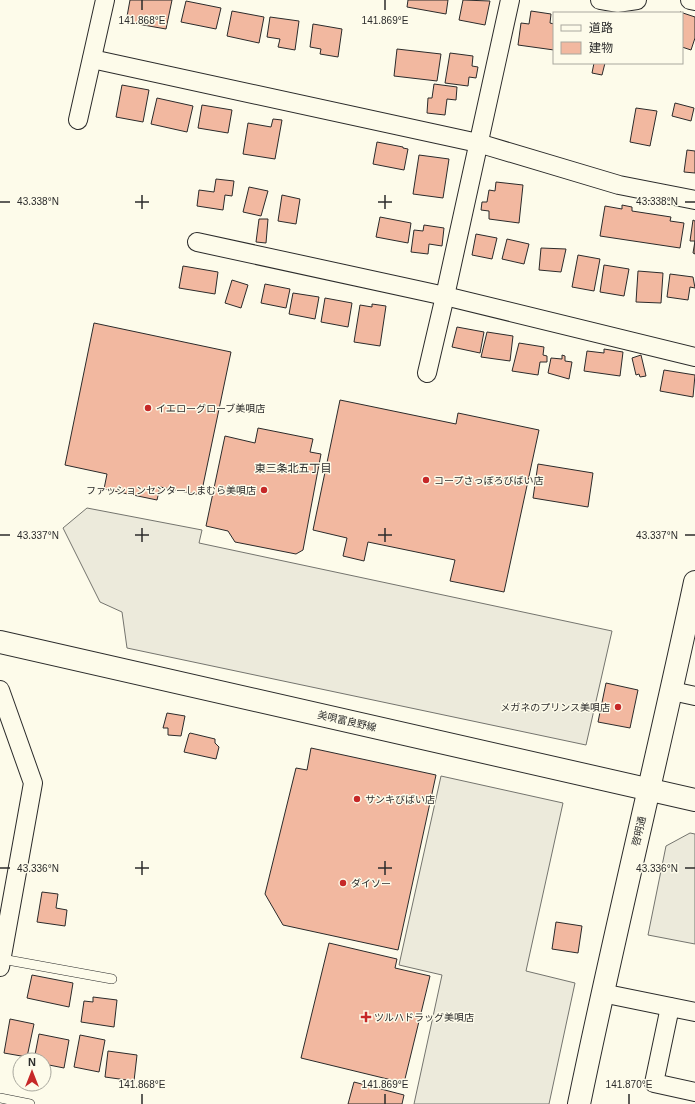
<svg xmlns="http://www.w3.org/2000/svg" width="695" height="1104" viewBox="0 0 695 1104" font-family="Arial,'Noto Sans JP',sans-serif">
<rect width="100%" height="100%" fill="#fdfbea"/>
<g fill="#eceadb" stroke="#74746e">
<path d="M87,508L202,530L199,543L612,631L586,745L127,648L122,612L100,602L63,528Z"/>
<path d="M441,776L563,803L526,971L575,983L549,1104H414L442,975L399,965Z"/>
<path d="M690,833L695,834V944L648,935L666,846Z"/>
</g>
<g fill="#f2b8a0" stroke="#2b2b2b">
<path d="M130,0H172L166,29L126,22Z"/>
<path d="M408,0H448L446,14L407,7Z"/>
<path d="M463,0L490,1L485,25L459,20Z"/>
<path d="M186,1L221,8L216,29L181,22Z"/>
<path d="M232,11L264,17L259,43L227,36Z"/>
<path d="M531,11L551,14L550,23L554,24V50L518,45L521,23L529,24Z"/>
<path d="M680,12L695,17V38L691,50L682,47V13Z"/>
<path d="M270,17L299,21L295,50L278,47L280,39L267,37Z"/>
<path d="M313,24L342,29L338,57L320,54L321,49L310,47Z"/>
<path d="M397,49L441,54L437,81L394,76Z"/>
<path d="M450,53L473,56L472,66L478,67L476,78L469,77L468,86L445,83Z"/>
<path d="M594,63H605L602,75L592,73Z"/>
<path d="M434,84L457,87L456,100L447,99L445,115L427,113L428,98H432Z"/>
<path d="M122,85L149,90L143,122L116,117Z"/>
<path d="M157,98L193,106L187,132L151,124Z"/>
<path d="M675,103L694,108L691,121L672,116Z"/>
<path d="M202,105L232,110L228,133L198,128Z"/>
<path d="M636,108L657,111L650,146L630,142Z"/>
<path d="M273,119L282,120L275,159L243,154L248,123L271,127Z"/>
<path d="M377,142L403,147V148L408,149L404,170L373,164Z"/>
<path d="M687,150L695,151V173L684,172Z"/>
<path d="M419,155L449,159L443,198L413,194Z"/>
<path d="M216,179L234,181L232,196L225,195L223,210L197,206L199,190L214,192Z"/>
<path d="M496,182L523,185L519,223L489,219V211L481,210L482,202H487L489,190L495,191Z"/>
<path d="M249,187L268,191L261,216L243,212Z"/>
<path d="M282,195L300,199L296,224L278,221Z"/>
<path d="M622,205L632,207V211L671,217L670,221L684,223L680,248L600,236L605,206L622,209Z"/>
<path d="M380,217L411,223L408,243L376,237Z"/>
<path d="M259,219H268L266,243L256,242Z"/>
<path d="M693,220L695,221V254L693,253L695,241H690Z"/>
<path d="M424,225L444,228L442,246L429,244L428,254L411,252L414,230L423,231Z"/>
<path d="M476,234L497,238L492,259L472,255Z"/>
<path d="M507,239L529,244L524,264L502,259Z"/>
<path d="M541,248L566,249L561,272L539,270Z"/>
<path d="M578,255L600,259L594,291L572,287Z"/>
<path d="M604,265L629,269L624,296L600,292Z"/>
<path d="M183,266L218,272L215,294L179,288Z"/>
<path d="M638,271L663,273L661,303L636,302Z"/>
<path d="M670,274L693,277L695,288L690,287L688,300L667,297Z"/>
<path d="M232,280L248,285L241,308L225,303Z"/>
<path d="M265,284L290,289L286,308L261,303Z"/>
<path d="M293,293L319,297L315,319L289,314Z"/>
<path d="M325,298L352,303L348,327L321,322Z"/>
<path d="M372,304L386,306L380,346L354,342L360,305L372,307Z"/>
<path d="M94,323L231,352L201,495L160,487L157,500L104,489L107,474L65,465Z"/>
<path d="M457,327L484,332L480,353L452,347Z"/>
<path d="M487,332L513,336L510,361L481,357Z"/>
<path d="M519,343L544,347L543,355L547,356V362H540L538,375L512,371Z"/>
<path d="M604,349L623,352L620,376L584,371L587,351L604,353Z"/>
<path d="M562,355L565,356V361L572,362L569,379L548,373L551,358L562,359Z"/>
<path d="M641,355L646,376L640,377L639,374L636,375L632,358Z"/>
<path d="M664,370L695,375L693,397L660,391Z"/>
<path d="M340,400L456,424L458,413L539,430L504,592L450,581L455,560L368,542L364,561L343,556L347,538L313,530Z"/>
<path d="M258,428L313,439L310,452L321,454L303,550L296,554L235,542L228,531L206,526L225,436L255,443Z"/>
<path d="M538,464L593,473L588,507L533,498Z"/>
<path d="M606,683L638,690L630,728L598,722Z"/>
<path d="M167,713L185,716L181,736L168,735V728H163Z"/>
<path d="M190,733L215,739V743L219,747L216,759L184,752L189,734Z"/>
<path d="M311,748L436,775L398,950L283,925L265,894L296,768L307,770Z"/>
<path d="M42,892L58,894L56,908L67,910L65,926L37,922Z"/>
<path d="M556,922L582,926L578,953L552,949Z"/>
<path d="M329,943L397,959L395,968L430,976L404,1083L301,1058Z"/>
<path d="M32,975L73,983L69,1007L27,998Z"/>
<path d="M93,997L117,1000L114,1027L81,1022L84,1001L93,1002Z"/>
<path d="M10,1019L34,1024L27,1057L4,1053Z"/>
<path d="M39,1034L69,1040L64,1068L44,1064V1060H34Z"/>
<path d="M80,1035L105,1040L99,1072L74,1067Z"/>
<path d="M108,1051L137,1055L134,1081L105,1077Z"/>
<path d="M354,1082L404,1095L402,1104H348Z"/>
</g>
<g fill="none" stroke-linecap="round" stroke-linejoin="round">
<defs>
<g id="service">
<path d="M2,959L112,979"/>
<path d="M0,1098L30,1104"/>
</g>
<g id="minor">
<path d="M600,0L617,3L637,0"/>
<path d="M690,0L695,1"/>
<path d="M92,59L478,143L619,185L695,200"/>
<path d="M78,120L105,0"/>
<path d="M197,242L445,296L695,357"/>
<path d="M427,373L445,296L510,0"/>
<path d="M0,690L33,783L0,967"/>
<path d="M672,691L695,696"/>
<path d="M602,993L695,1012"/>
<path d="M670,1007L654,1083L695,1092"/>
</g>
<path id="tertiary" d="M579,1104C615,929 658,756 695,582"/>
<path id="primary" d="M0,642L695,800"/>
</defs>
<use href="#service" stroke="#2b2b2b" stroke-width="10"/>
<use href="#minor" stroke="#2b2b2b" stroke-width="20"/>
<use href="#tertiary" stroke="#2b2b2b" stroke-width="24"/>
<use href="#primary" stroke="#2b2b2b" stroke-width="24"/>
<use href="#service" stroke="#fdfbea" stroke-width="9"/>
<use href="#minor" stroke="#fdfbea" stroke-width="18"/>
<use href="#tertiary" stroke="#fdfbea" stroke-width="22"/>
<use href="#primary" stroke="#fdfbea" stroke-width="22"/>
</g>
<path fill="none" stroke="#2b2b2b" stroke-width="1.5" d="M142,0V10M385,0V10M142,195V209M385,195V209M0,202H10M135,202H149M378,202H392M685,202H695M142,528V542M385,528V542M0,535H10M135,535H149M378,535H392M685,535H695M142,861V875M385,861V875M0,868H10M135,868H149M378,868H392M685,868H695M142,1094V1104M385,1094V1104M629,1094V1104"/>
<g fill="#c62828" stroke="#fdfbea" stroke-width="1.5">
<circle cx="148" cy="408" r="4"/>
<circle cx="426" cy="480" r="4"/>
<circle cx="264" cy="490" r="4"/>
<circle cx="618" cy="707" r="4"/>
<circle cx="357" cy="799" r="4"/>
<circle cx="343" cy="883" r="4"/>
<path d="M364 1011h4v4h4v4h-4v4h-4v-4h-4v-4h4z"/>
</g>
<g text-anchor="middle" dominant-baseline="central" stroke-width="3" stroke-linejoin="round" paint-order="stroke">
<g font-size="10" fill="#2b2b2b" stroke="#fdfbea" text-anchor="start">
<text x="156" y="408">イエローグローブ美唄店</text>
<text x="434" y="480">コープさっぽろびばい店</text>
<text x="256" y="490" text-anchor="end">ファッションセンターしまむら美唄店</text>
<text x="610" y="707" text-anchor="end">メガネのプリンス美唄店</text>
<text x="365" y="799">サンキびばい店</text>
<text x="351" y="883">ダイソー</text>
<text x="374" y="1017">ツルハドラッグ美唄店</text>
</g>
<g font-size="10" fill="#2b2b2b" stroke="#fdfbea">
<text transform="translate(347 721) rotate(13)">美唄富良野線</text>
<text transform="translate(639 831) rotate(-77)">啓明通</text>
</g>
<g font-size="11" fill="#2b2b2b" stroke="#fdfbea">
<text x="293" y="468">東三条北五丁目</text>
</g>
</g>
<g font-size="10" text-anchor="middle" fill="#2b2b2b" stroke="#fdfbea" stroke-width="3" stroke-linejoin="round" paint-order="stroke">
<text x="142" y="24">141.868°E</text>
<text x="385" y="24">141.869°E</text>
<text x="38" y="205">43.338°N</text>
<text x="657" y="205">43.338°N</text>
<text x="38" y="539">43.337°N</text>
<text x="657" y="539">43.337°N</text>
<text x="38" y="872">43.336°N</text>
<text x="657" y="872">43.336°N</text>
<text x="142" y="1088">141.868°E</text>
<text x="385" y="1088">141.869°E</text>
<text x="629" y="1088">141.870°E</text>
</g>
<rect x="553" y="12" width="130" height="52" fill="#fdfbea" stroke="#a9a89e"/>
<rect x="561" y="25" width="20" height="6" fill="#fdfbea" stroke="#a9a89e"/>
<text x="589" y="32" font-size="12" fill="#2b2b2b">道路</text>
<rect x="561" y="42" width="20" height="12" fill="#f2b8a0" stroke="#a9a89e"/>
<text x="589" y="52" font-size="12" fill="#2b2b2b">建物</text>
<g transform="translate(32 1072)"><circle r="19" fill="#fdfbea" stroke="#a9a89e"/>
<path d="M0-3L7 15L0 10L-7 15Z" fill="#c62828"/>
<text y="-6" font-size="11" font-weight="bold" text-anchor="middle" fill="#2b2b2b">N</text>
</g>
</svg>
